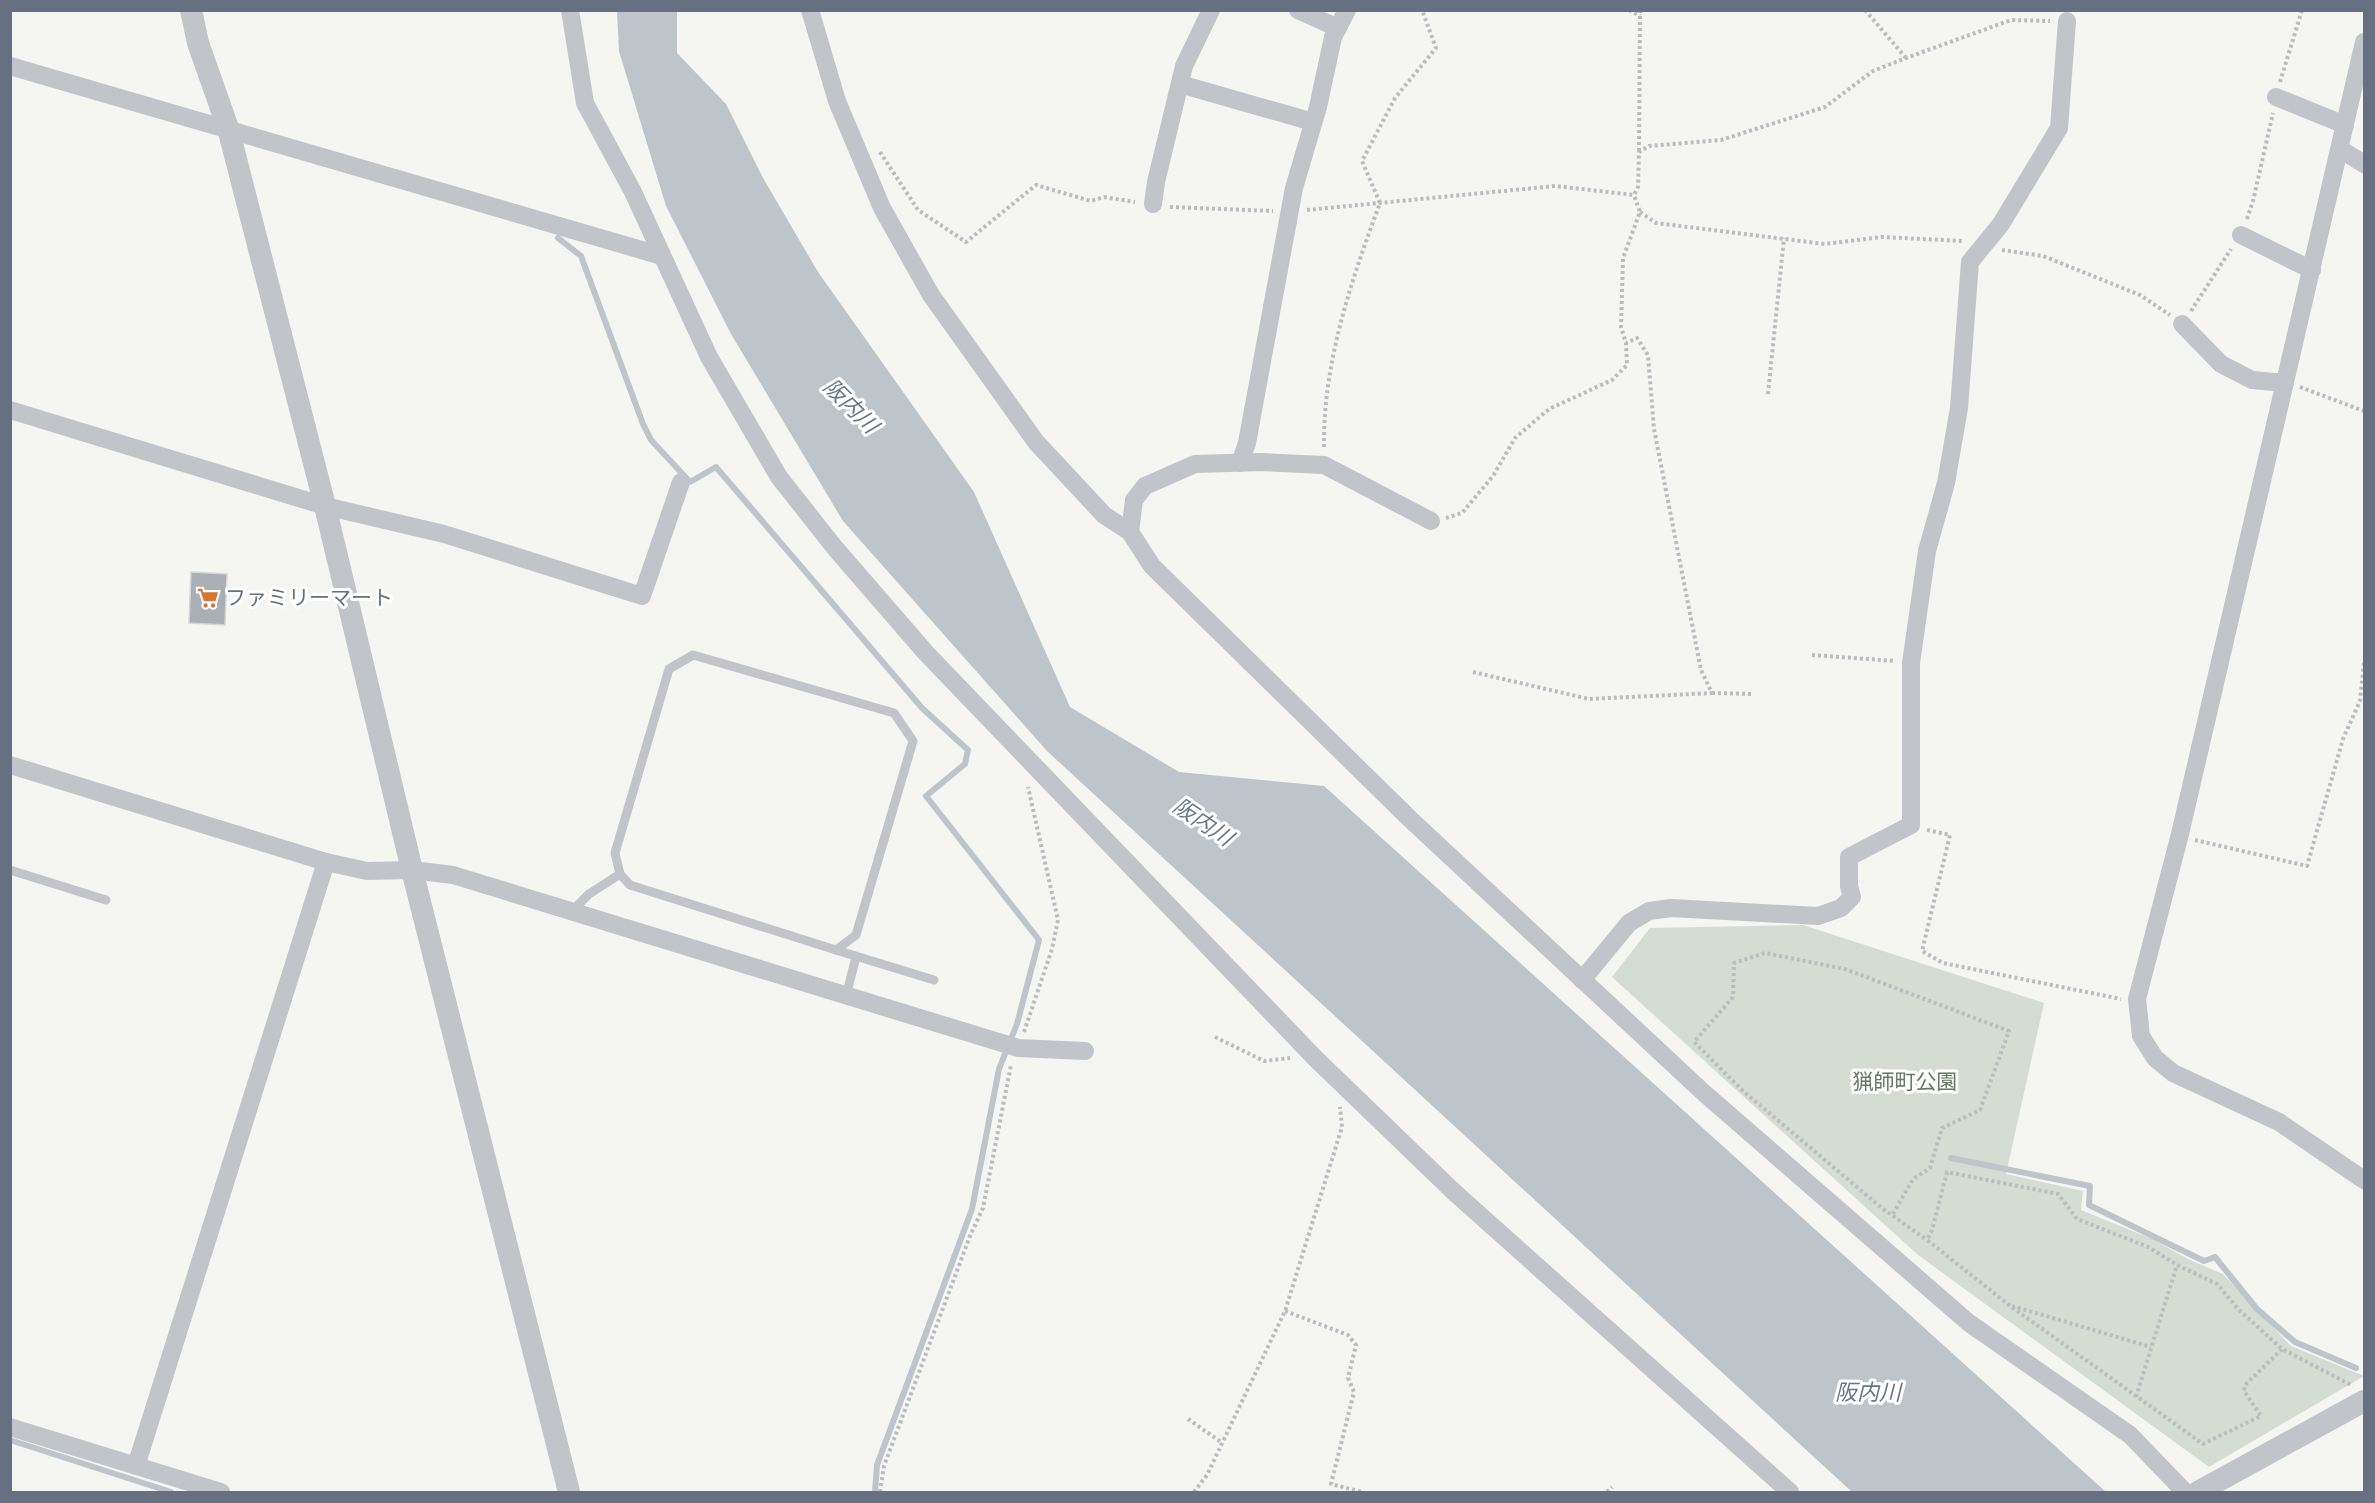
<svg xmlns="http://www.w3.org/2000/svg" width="2375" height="1503" viewBox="0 0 2375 1503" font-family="Roboto,'Noto Sans JP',sans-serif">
<rect width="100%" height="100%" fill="#f5f5f2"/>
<path fill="#d5dcd4" d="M1803,925L2044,1003L2006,1174L2083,1191L2081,1210L2152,1239L2190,1260L2223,1274L2291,1346L2364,1376L2209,1467L1918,1255L1612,977L1650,928Z"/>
<path fill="#bdc4ca" d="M617,11H677V53L726,104L763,178L818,272L974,492L1070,707L1179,772L1324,786L2106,1492H1852L1047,751L843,521L731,334L666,206L619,51Z"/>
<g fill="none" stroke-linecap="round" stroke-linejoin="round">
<g stroke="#bdc4ca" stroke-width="6">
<path d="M558,238L581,256L643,424L651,440L690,482L716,467L922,708L968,750L965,764L926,796L1039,940L1017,1024L999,1069L972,1209L877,1465L875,1492"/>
<path d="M1951,1158L2090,1186L2089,1205L2204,1261L2215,1257L2257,1309L2295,1342L2356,1368"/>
<path d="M10,1440L171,1492"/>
</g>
</g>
<path fill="#aaafb6" stroke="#d6d7d5" stroke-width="1.5" d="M191,572L227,574L225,625L189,623Z"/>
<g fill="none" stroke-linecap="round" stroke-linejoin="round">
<g stroke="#bbbcbf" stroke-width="4" stroke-dasharray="3 3" stroke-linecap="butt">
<path d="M1629,10L1640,16"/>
<path d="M1865,10L1906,58"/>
<path d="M2280,82L2302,10"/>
<path d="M1639,151L1640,10"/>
<path d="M880,152L918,210L966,242L1036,185L1091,201L1104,197L1135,202"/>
<path d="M1170,207L1273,211"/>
<path d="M1307,210L1555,186L1634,195L1638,187L1639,152L1649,146L1721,140L1825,107L1873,71L1906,58L2011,20L2050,21"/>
<path d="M1640,212L1656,223L1825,244L1882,237L1964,241"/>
<path d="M2247,219L2253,201L2273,113"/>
<path d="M2002,250L2043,256L2140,295L2170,315"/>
<path d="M2191,311L2231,249"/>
<path d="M2300,387L2364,411"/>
<path d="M1768,394L1784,238"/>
<path d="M1324,447C1323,363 1351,281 1380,203L1362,161L1395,98L1436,48L1422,10"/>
<path d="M1446,518L1462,513L1493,476L1515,438L1549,409L1612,380L1627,365L1626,343L1621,327L1623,258L1640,212L1634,195"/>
<path d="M1812,655L1895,661"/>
<path d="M1473,672L1589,699L1712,693L1701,670L1654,429L1648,355L1637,338L1626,343"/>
<path d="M1712,693L1753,694"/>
<path d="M1927,830L1950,835L1922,951L1943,963L2121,999"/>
<path d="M2195,840L2307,866L2343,739L2360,701L2364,663"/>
<path d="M1024,1032L1052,949L1058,920L1028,787"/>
<path d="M1215,1037L1264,1061L1290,1058"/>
<path d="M1893,1214L1913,1179L1930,1168L1942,1128L1980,1110L2009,1031L1845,969L1765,953L1734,963L1733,997L1694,1042L1743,1091L1883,1209L1927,1240"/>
<path d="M2012,1306L2151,1347"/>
<path d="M1285,1311L1348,1335L1356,1345L1348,1378L1354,1392L1331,1484L1362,1492"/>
<path d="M2282,1349L2245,1385L2244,1391L2261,1416L2203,1444L2009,1305L1927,1240L1932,1230L1947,1172L2058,1194L2077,1219L2148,1247L2177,1265L2217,1284L2239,1310L2282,1349L2353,1386"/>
<path d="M2136,1397L2177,1265"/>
<path d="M1188,1419L1221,1442"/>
<path d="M880,1492L884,1466L970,1236L983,1208L1011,1065"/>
<path d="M1194,1492L1207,1475L1285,1311L1342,1127L1340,1107"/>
<path d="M1607,1492L1612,1487"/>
</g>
<g stroke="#c1c4c8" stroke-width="9">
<path d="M10,870L106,900"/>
<path d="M572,911L589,894L620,874L615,853L669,669L693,655L894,713L913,741L856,935L836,950L630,885L620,874"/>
<path d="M836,950L934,980"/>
<path d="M846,996L856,957"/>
</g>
<g stroke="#c1c4c8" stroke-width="18">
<path d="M570,10L585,103L633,192L709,357L779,477L835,548L926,653L1316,1059L1454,1192L1790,1492"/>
<path d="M810,10L837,101L882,208L931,295L1036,442L1104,515L1130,532L1152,566L1410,819L1704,1093L1969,1323L2130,1435L2185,1492"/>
<path d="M1298,10L1338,28"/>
<path d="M2364,42L2180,834L2137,999L2141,1036L2155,1058L2173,1073L2279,1122L2364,1180"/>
<path d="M10,66L662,256"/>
<path d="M1180,84L1313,122"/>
<path d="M2276,97L2345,125"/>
<path d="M2340,149L2364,164"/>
<path d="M1153,204L1156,182L1184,66L1211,10"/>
<path d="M2241,235L2312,270"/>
<path d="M2182,324L2221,364L2252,380L2285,383"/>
<path d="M10,410L325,506L444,534L642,596L681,482"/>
<path d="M1240,463L1247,443L1294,188L1318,107L1333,37L1347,10"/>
<path d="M1130,532L1134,500L1145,486L1195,464L1262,462L1324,465L1431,521"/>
<path d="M10,765L326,862L367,871L412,870L453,875L1018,1048L1085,1051"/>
<path d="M1582,980L1629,923L1649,911L1671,908L1818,916L1841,908L1852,897L1849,886V857L1911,825V663L1927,551L1946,483L1959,408L1970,262L2001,224L2059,128L2067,21"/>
<path d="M10,1427L221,1492"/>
<path d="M136,1466L326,862"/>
</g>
<g stroke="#c1c4c8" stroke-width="22">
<path d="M191,10L198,43L228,128L325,506L412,870L569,1492"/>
<path d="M2198,1492L2364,1401"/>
</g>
</g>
<defs>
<symbol id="supermarket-bare" viewBox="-9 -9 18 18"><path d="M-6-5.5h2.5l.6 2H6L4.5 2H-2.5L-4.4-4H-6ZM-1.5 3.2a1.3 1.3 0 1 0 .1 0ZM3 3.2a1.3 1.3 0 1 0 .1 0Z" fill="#d67632" stroke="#fff" stroke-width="2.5" paint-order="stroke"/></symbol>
</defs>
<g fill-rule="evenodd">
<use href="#supermarket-bare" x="193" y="583" width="30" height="30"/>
</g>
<g text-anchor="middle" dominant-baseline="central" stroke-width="6" stroke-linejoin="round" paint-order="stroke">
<g font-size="21" fill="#677081" stroke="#fff" text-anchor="start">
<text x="225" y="598">ファミリーマート</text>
</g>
<g font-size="21" fill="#657965" stroke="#fff">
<text x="1905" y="1082">猟師町公園</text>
</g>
<g font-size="22" font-style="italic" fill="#687785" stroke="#fff">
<text transform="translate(851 406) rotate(45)">阪内川</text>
<text transform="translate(1203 822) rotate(34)">阪内川</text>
<text x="1868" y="1392">阪内川</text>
</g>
</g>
<rect width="2375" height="1503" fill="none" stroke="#677081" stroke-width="24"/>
</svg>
